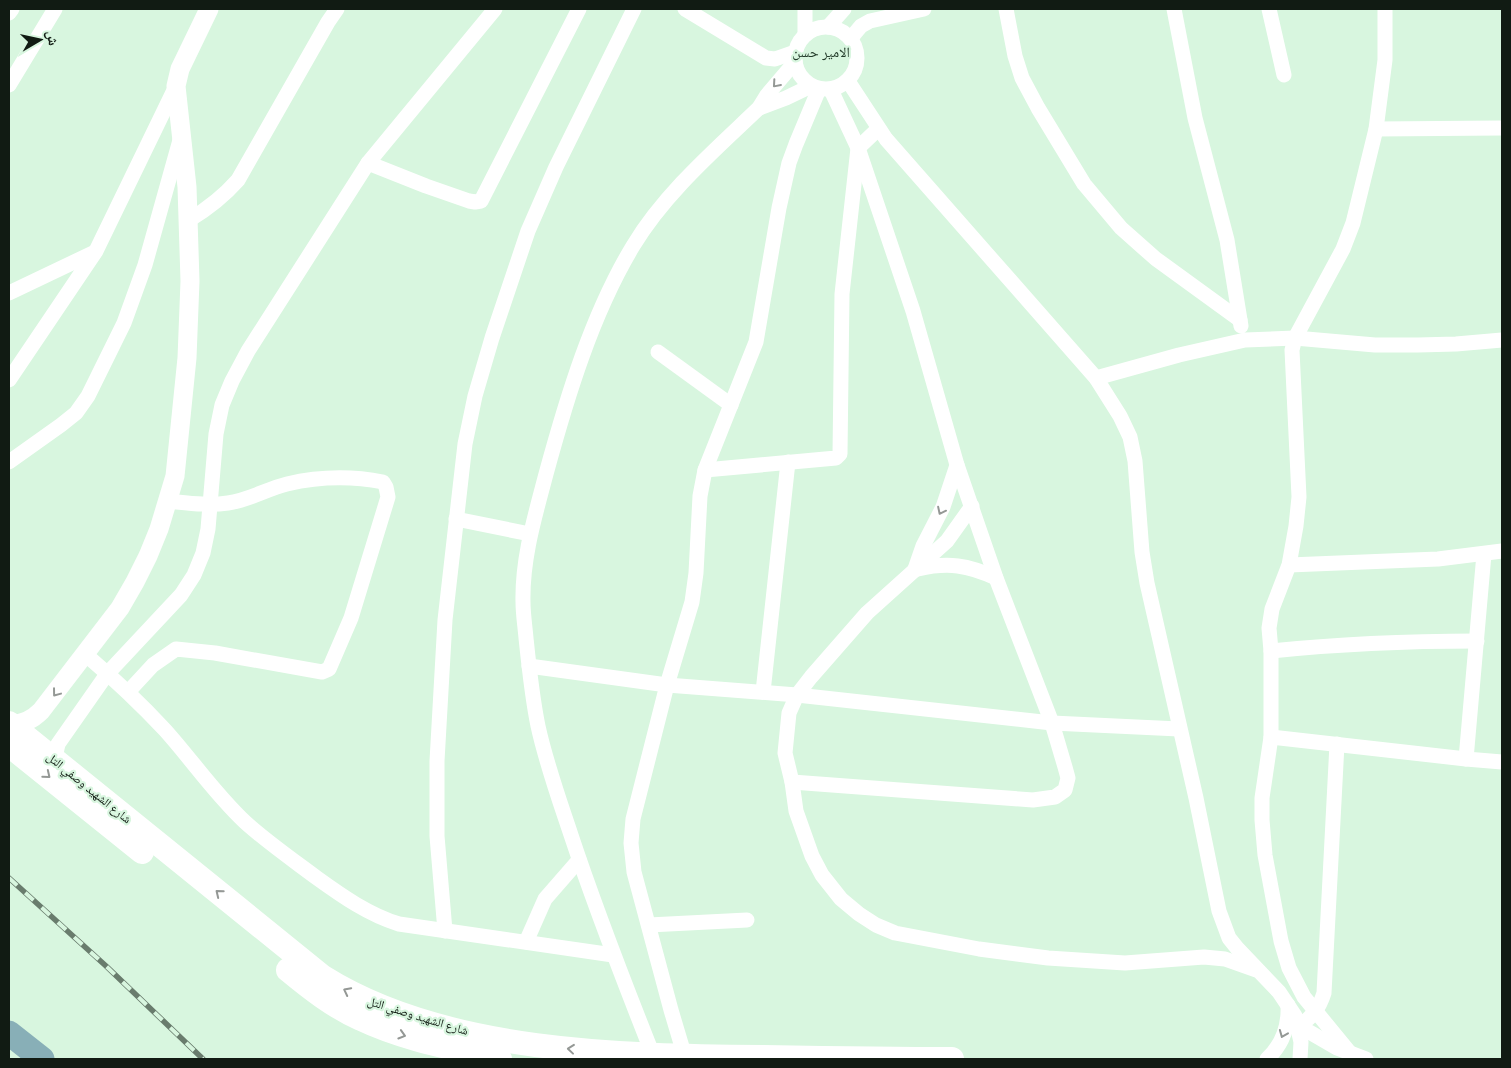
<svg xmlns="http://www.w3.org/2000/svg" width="1511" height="1068" viewBox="0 0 1511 1068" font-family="Raleway,'Noto Naskh Arabic',sans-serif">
<rect width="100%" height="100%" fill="#d8f6df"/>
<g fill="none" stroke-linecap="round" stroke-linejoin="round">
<path stroke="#88afb7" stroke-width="25" d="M9,1033L42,1059"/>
<g stroke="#fff" stroke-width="15">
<path d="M685,9L766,58L775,59L795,52"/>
<path d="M805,9V35"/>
<path d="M1006,9L1015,56L1022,78L1038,108L1084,184L1121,228L1156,259L1240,320"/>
<path d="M1174,9L1195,118L1227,240L1241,326"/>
<path d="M1269,9L1284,75"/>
<path d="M9,13L12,9"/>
<circle cx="826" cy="58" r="31"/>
<path d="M828,27L844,9"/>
<path d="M851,38L861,26L870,21L924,9"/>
<path d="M848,81L886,139L1096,378L1120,416L1130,437L1135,461L1142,552L1147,583L1196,798L1219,911L1229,938L1237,948L1279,992L1295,1016L1301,1042L1300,1059"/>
<path d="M9,85L55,9"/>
<path d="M759,108L786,98L811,86"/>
<path d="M1376,129L1502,128"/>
<path d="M368,163L426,186L469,201L475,202L481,201L579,9"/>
<path d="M189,220C209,208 223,197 238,180L328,22L337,9"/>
<path d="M9,293L95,252"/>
<path d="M658,352L731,405"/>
<path d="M1096,378L1179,355L1245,340L1295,338L1375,345H1418L1456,344L1502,340"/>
<path d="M9,380L96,251L176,86"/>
<path d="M9,462L61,425L76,413L88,396L124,323L145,265L180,140"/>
<path d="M705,470L836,458L840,454L842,294L858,148L878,129"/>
<path d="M972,506L947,541L867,613L811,677L797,695L789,713L785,753L792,782L796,811L812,856L822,875L841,899L859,914L876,925L895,933L979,949L1048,958L1125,963L1204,957L1225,959L1256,970"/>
<path d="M456,519L530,534"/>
<path d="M1289,565L1438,559L1502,551"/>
<path d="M915,569L923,546L943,507L957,465"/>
<path d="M918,569C948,562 968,565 996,578"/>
<path d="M1271,651C1339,644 1407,641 1477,641"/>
<path d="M85,654C113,678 140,703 165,730C192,760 215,794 245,822C267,842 293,860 317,878C342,896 369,915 399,924L613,955"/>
<path d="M529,666L667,685L797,695L1052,723L1179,729"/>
<path d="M128,692L153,665L176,649L215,653L322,672L329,669L351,618L388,497L386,487L383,482C352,476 317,477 287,484C267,489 249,500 228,503C208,506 188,503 167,501"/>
<path d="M763,692L788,462"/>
<path d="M1271,737L1466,759L1502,762"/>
<path d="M1337,744L1324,993C1319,1009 1312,1017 1299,1026L1337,1048L1366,1059"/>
<path d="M1466,759L1484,554"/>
<path d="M57,762L56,753L58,744L107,674L181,595L194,575L203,553L208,529L216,434L222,405L232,381L248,351L368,163L495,9"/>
<path d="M792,782L1033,800L1055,797L1065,790L1068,778L1065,767L1052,723L996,578L957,465L913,311L858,148L831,90"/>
<path d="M649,925L747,920"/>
<path d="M445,931L437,836V761L445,620L465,444L475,396L492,338L528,231L556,167L634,9"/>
<path d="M526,942L545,899L579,860"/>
<path d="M1350,1053L1304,997L1289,968L1281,941L1265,855L1262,820V798L1271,737V651L1269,628L1272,609L1289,565L1296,526L1299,497L1292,350L1295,338L1343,249L1353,223L1376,129L1385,60V9"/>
<path d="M653,1055C624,982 596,910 571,835C559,799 546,763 538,726C532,697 529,667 526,638C525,626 523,614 523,602C522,558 535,516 546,474C567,397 592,314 633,246C665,193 715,150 759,108L767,95L795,62"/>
<path d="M685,1057L671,1010L634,872L631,843L633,819L667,685L692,602L696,573L700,496L705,470L756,342L779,208L789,163L796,144L819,89"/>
<path d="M1267,1059C1282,1045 1289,1026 1288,1005"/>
</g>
<path stroke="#fff" stroke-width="19" d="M11,725C24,723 32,720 41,711L120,608L135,582L148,556L159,529L175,476L187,358L190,281L187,187L176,86L180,69L209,9"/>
<g stroke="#fff" stroke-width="24">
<path d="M9,723L323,977C444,1053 624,1056 763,1057C826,1058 889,1059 952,1059"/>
<path d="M9,745L142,852"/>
<path d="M288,970C311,989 334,1007 361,1019C405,1040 453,1048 500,1059"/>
</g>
<defs>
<path id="rail" d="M9,878L106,966L203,1059"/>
</defs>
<use href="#rail" stroke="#697c6d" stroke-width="5.5"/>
<use href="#rail" stroke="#d8f6df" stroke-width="4" stroke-dasharray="11" stroke-linecap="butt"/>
</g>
<defs><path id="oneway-chevron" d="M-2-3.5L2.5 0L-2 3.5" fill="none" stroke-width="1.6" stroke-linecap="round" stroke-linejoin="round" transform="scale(1.25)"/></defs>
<g stroke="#949895">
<use href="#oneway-chevron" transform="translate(776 84) rotate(131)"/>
<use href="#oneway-chevron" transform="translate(941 511) rotate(116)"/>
<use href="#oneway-chevron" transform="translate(56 693) rotate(127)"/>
<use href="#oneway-chevron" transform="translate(47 775) rotate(39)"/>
<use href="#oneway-chevron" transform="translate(219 893) rotate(-141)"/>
<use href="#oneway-chevron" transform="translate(347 991) rotate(-153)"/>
<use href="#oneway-chevron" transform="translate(1283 1034) rotate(112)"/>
<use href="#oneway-chevron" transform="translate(402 1035) rotate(17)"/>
<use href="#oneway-chevron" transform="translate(571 1049) rotate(-174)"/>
</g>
<g text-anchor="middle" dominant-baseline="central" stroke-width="4.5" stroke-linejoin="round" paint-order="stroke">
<g font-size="12" fill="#111b13" stroke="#d8f6df">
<text transform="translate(89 788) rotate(39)">شارع الشهيد وصفي التل</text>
<text transform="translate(418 1016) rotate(17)">شارع الشهيد وصفي التل</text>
</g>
<g font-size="14" fill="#253d2c" stroke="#d8f6df">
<text x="821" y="52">الامير حسن</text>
</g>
</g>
<rect width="1511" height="1068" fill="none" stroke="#111b13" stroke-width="20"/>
<g transform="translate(40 40) rotate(81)" stroke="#d8f6df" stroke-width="4" paint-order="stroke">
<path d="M0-4L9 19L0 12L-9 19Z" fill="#111b13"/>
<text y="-8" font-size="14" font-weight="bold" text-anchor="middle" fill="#111b13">ش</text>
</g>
</svg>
